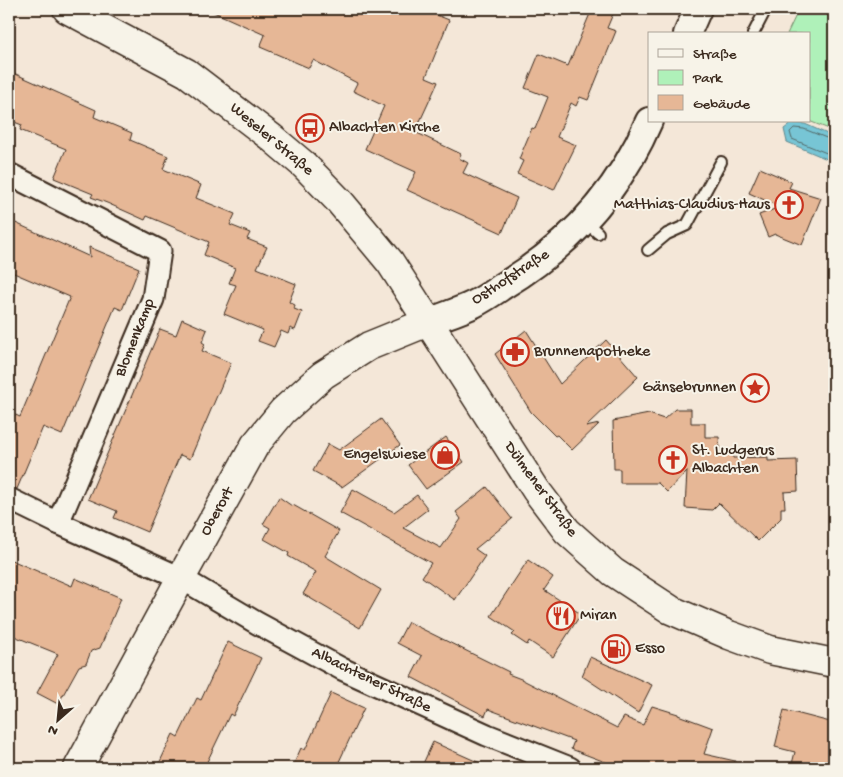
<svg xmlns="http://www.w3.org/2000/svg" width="843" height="777" viewBox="0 0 843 777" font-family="'Gochi Hand',sans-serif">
<rect width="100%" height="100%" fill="#f4e7d8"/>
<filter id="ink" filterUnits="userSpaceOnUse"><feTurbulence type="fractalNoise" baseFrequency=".02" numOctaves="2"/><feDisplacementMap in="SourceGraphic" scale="10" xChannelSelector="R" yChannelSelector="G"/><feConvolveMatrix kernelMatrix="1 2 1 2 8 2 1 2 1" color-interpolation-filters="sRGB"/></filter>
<g filter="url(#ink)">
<path fill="#aff1b9" stroke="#758e6c" d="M799,9H834V131L809,121V34H787Z"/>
<path fill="#77c5d5" stroke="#5f878c" d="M792,123L805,124L834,137V162L787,142L784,129Z"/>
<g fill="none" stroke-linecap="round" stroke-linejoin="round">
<path stroke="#536867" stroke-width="1" d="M834,141L804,129L794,128L790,132L792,139L834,156"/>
</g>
<g fill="#e6b796" stroke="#3b2a1e">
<path d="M207,9H422L449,20L426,77L438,82L415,132L461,154L459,158L468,163L463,173L517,198L502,233L407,190L416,172L365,149L384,106L353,91L357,83L313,60L309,68L260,47L265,35Z"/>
<path d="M592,9H615L607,28L616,31L588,100L580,97L576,106L571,103L557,137L576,145L554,190L517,174L523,161L519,159L532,128L535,129L548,97L525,88L539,54L568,66Z"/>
<path d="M9,71L96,110L94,117L132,133L130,140L168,156L163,169L201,185L196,198L235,214L230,225L250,233L247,239L267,247L257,268L296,284L289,302L295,305L294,309L302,312L295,330L290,328L288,334L281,331L274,347L258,341L263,330L224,314L236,285L229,283L235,268L204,255L209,242L147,216L145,220L107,203L91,197L93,194L54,178L66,149L20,130L22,125L9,120Z"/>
<path d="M760,168L792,182L789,188L821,198L802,245L775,234L768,237L759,215L780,207L749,193Z"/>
<path d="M9,220L90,257L89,247L139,268L122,310L115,307L62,435L43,427L17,489L9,487V412L20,417L70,297L9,271Z"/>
<path d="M182,319L207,330L202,342L205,344L202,351L231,363L190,459L180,455L147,532L114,518L117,511L88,499L160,329L176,335Z"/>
<path d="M526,330L560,384L606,340L638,377L586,427L599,424L572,450L557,435L555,436L531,412L495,354Z"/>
<path d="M675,409H691V423H705V437H719L720,451H733V458L768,457V461L797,460L798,491L784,492L785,508H781V518L758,541L719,503L712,510L685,508L687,471L667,492L658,483H620V469H614L613,421L649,414L664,419Z"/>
<path d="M381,419L400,445L342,487L313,471L328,444L339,450Z"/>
<path d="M446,437L464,462L426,489L408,465Z"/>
<path d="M487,487L512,519L475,549L485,556L455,600L422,577L431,563L340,513L353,489L394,512L417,495L428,509L403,528L441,548L461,519L456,512Z"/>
<path d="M279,497L292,506L293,505L339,531L325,556L381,590L360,628L303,594L316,572L288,556L289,553L264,539L270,528L263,524Z"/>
<path d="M9,559L72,586L75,578L121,598L100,648L91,651L86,664L79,666L58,704L37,693L58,654L9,634Z"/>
<path d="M528,560L553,577L544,590L581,614L553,657L529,641L527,645L512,635L515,632L491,616Z"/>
<path d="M408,622L509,672L508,674L521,679L617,728L624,717L643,725L652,706L678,714V715L713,728L704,754L735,761L734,768H621L571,749L574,741L488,709L485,716L411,677L422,656L397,643Z"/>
<path d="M228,642L261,658L233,716L230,714L204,768H157L173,734L178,737L197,698L201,700Z"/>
<path d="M590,657L652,685L638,713L582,676Z"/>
<path d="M331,693L364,708L337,766L341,768H292L301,748L305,750Z"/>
<path d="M784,710L834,723V768H791L795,752L775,747Z"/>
<path d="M433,742L491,768H421Z"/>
</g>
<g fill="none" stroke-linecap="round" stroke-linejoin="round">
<defs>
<g id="service">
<path d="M753,34L766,9"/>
<path d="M585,221L598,233"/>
<path d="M648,250L667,234L687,225L721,162"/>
</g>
<g id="minor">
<path d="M9,174L160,251L153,299L58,523"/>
<path d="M9,499L58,523L181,578L257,623L342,669L487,735L570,768"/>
</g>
<g id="tertiary">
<path d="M687,34L698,9"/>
<path d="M428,322C443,316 460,311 474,304C484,299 494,292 503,286C569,246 619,191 649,121"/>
</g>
<g id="secondary">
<path d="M67,9L187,73L272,138L304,165L340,202L390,262L536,490L567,531L613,572L671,610L729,635L770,650L834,663"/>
<path d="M78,768L181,578L255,445L283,411L323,375L369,346L428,322"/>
</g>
</defs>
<use href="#service" stroke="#3b2a1e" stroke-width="14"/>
<use href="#minor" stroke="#3b2a1e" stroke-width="25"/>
<use href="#tertiary" stroke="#3b2a1e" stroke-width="30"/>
<use href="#secondary" stroke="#3b2a1e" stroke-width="31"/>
<use href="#service" stroke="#f7f3e8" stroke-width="10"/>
<use href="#minor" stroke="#f7f3e8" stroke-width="21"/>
<use href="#tertiary" stroke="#f7f3e8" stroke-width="26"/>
<use href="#secondary" stroke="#f7f3e8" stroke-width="28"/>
</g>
</g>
<defs>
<symbol id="bus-ring" viewBox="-11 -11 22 22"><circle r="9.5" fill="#f7f3e8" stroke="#c8321e" stroke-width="1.5"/><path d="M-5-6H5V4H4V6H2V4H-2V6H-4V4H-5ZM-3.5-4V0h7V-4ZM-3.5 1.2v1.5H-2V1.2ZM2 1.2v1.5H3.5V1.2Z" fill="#c8321e"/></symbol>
<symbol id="church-ring" viewBox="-11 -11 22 22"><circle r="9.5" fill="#f7f3e8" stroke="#c8321e" stroke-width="1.5"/><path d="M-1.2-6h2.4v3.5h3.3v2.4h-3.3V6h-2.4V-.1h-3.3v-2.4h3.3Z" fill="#c8321e"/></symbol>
<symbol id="pharmacy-ring" viewBox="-11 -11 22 22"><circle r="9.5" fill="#f7f3e8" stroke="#c8321e" stroke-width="1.5"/><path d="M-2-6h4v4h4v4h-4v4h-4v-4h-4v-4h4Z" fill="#c8321e"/></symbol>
<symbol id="sight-ring" viewBox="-11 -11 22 22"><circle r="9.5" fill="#f7f3e8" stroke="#c8321e" stroke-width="1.5"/><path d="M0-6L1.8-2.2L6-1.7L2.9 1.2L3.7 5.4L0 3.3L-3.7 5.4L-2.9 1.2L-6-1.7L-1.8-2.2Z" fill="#c8321e"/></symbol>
<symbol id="shop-ring" viewBox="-11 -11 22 22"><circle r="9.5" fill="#f7f3e8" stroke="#c8321e" stroke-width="1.5"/><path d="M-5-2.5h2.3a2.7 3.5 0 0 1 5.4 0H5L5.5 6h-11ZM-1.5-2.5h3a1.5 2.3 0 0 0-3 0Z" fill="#c8321e"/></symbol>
<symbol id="restaurant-ring" viewBox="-11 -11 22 22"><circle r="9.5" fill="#f7f3e8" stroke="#c8321e" stroke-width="1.5"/><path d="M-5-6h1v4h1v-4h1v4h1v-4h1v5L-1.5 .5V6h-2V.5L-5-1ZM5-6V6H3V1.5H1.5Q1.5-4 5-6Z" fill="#c8321e"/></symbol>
<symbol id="fuel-ring" viewBox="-11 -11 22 22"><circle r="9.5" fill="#f7f3e8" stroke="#c8321e" stroke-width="1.5"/><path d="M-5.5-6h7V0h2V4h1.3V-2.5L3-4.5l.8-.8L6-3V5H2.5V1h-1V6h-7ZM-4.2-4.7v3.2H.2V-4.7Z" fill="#c8321e"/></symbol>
</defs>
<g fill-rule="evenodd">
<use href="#bus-ring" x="294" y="112" width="32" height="32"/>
<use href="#church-ring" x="773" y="189" width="32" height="32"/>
<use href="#pharmacy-ring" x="499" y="336" width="32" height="32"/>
<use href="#sight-ring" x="739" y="372" width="32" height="32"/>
<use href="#shop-ring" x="429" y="439" width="32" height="32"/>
<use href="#church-ring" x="657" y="444" width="32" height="32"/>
<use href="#restaurant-ring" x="545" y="600" width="32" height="32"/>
<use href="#fuel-ring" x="600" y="633" width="32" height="32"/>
</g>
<g text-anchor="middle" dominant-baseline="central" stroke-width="4" stroke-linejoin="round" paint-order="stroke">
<g font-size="16" fill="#3b2a1e" stroke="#f7f3e8" text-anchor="start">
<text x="329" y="128">Albachten Kirche</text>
<text x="770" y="205" text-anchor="end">Matthias-Claudius-Haus</text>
<text x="534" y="352">Brunnenapotheke</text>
<text x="736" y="388" text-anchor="end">Gänsebrunnen</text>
<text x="692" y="451">St. Ludgerus<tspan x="692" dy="18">Albachten</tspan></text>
<text x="426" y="455" text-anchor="end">Engelswiese</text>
<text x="580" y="616">Miran</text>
<text x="635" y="649">Esso</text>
</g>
<g font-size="16" fill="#3b2a1e" stroke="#f7f3e8">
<text transform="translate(271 140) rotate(40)">Weseler Straße</text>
<text transform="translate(511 278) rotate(-33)">Osthofstraße</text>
<text transform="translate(136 338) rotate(-68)">Blomenkamp</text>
<text transform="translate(540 490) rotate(54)">Dülmener Straße</text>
<text transform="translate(218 512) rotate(-61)">Oberort</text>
<text transform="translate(371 681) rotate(26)">Albachtener Straße</text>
</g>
</g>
<rect width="843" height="777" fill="none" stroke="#f7f3e8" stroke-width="30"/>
<rect x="15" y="15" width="813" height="747" fill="none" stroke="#3b2a1e" stroke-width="2" filter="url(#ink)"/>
<rect x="648" y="32" width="162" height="90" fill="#f7f3e8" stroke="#aca397"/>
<rect x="658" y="49" width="25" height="8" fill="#f7f3e8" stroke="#aca397"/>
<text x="693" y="58" font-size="15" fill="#3b2a1e">Straße</text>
<rect x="658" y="70" width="25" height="15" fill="#aff1b9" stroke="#aca397"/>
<text x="693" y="82" font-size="15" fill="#3b2a1e">Park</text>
<rect x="658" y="95" width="25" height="15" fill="#e6b796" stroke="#aca397"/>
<text x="693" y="108" font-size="15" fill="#3b2a1e">Gebäude</text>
<g transform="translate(58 720) rotate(207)" stroke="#f7f3e8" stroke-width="4" paint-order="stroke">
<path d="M0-4L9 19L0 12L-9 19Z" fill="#3b2a1e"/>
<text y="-8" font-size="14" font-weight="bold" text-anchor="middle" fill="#3b2a1e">N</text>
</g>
</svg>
